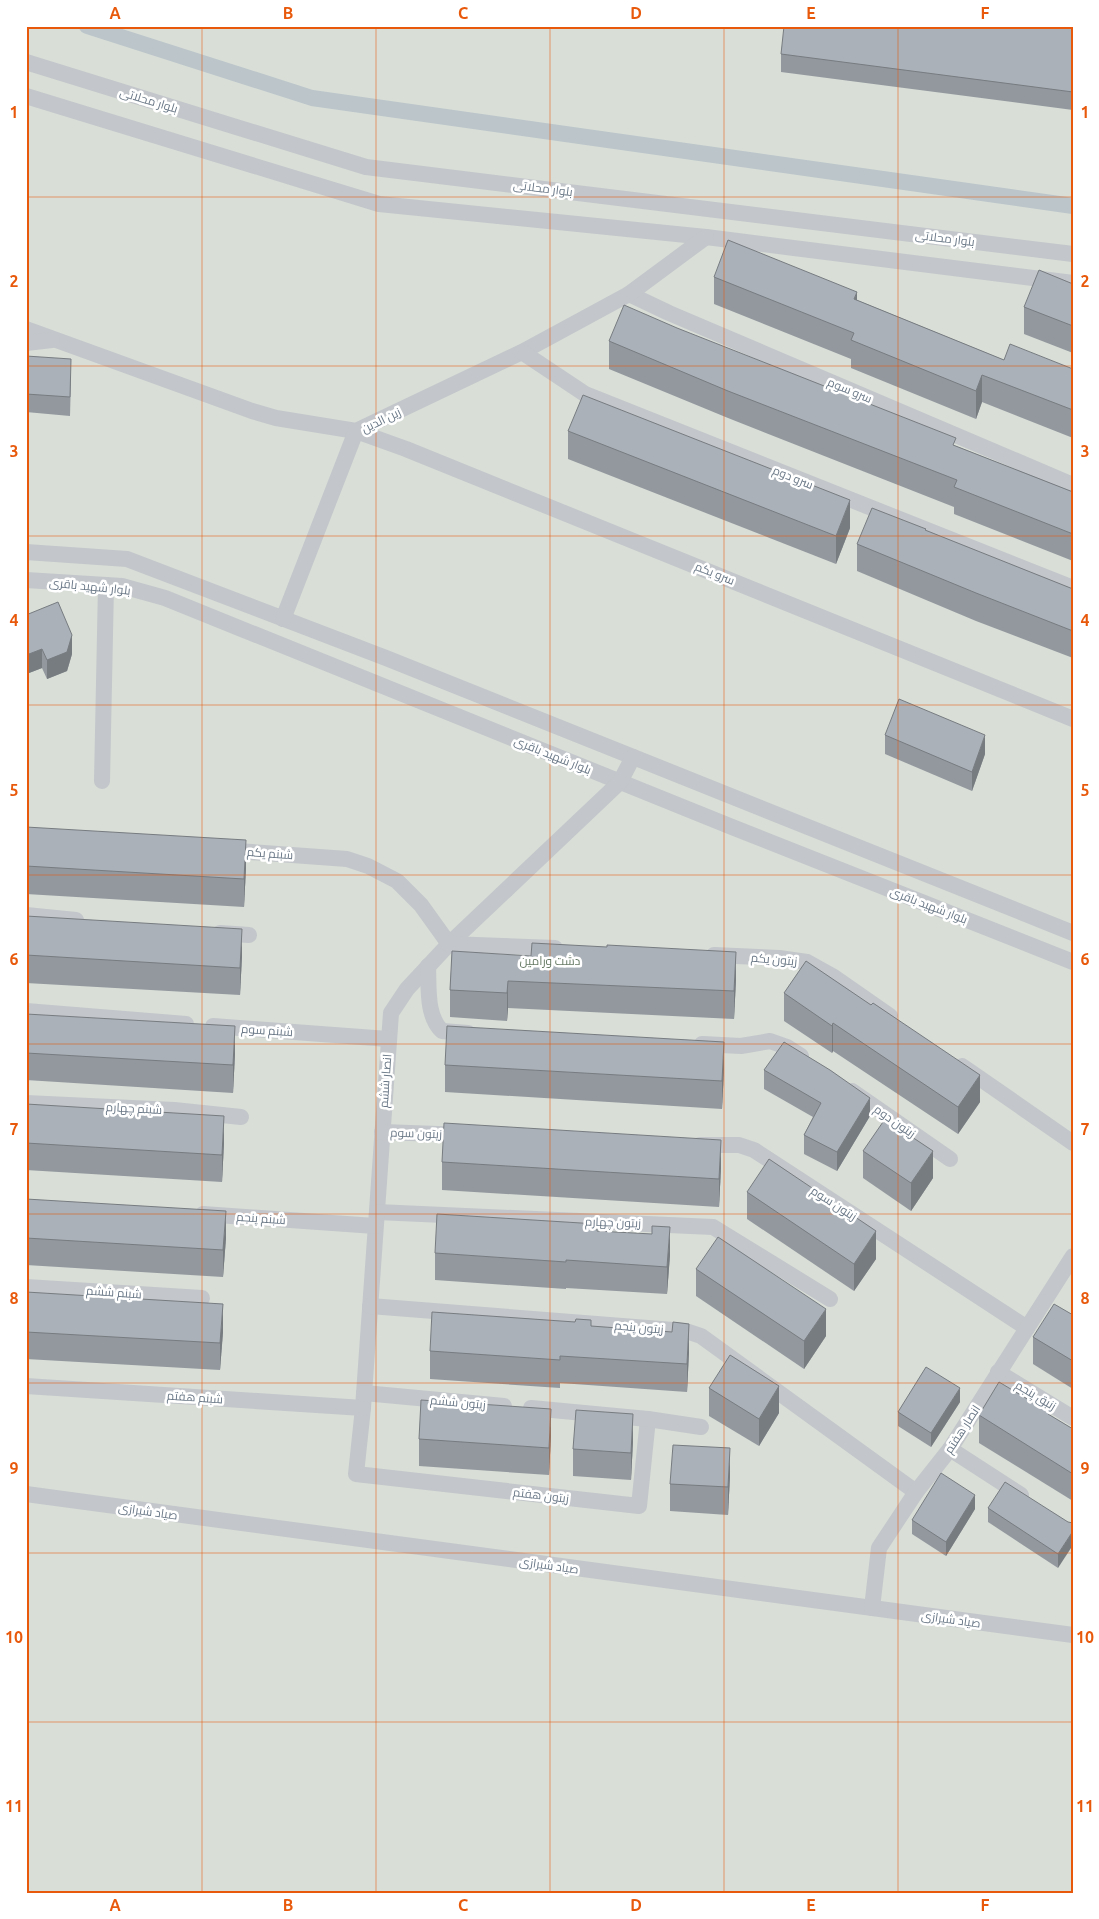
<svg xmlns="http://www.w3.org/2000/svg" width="1099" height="1919" viewBox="0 0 1099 1919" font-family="Ubuntu,Cairo,sans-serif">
<rect width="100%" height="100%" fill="#f9f9f7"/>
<rect fill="#d9ded7" x="26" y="26" width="1047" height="1867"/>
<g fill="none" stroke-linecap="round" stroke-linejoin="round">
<path stroke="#bbc5ca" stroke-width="16" d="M87,26L312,98L1073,206"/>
<g stroke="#c3c6ca" stroke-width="16">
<path d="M26,62L366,167L1073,254"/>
<path d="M26,96L379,204L706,237L1073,283"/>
<path d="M629,294L669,313L1073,485"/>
<path d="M26,329L252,411L276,418L356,431L522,352L629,294L706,237"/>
<path d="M26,343L52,340"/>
<path d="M522,352L585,394L1073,588"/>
<path d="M26,552L127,559L386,658L1073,933"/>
<path d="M26,580L122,586L165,598L732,827L1073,962"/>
<path d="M283,619L356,431L406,449L1073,719"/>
<path d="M633,757L620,782L449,944L407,989L391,1013L363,1408L356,1474L639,1506L648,1419"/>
<path d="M102,781L106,585"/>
<path d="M223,850L347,859L368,866L397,881L421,905L449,944L555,948"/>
<path d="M26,915L76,920"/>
<path d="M220,933L249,935"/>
<path d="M714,955L779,958L807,962L834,977L890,1016"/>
<path d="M428,966C429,987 426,1016 442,1031L468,1033"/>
<path d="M26,1011L186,1024"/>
<path d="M213,1026L388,1039"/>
<path d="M702,1044L741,1046L770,1041L787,1047L801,1056"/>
<path d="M962,1066L1073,1143"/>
<path d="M852,1091L950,1159"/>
<path d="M26,1103L174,1110L241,1117"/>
<path d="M382,1132L466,1135"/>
<path d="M700,1145H739L754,1150L1027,1328"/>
<path d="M377,1212L713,1227L830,1299"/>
<path d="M203,1214L375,1226"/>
<path d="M26,1287L202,1298"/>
<path d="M370,1306L686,1331L701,1336L916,1492"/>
<path d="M998,1372L1073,1418"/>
<path d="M26,1386L363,1408"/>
<path d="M364,1393L504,1406"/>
<path d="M531,1408L648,1419L701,1427"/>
<path d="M950,1449L1021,1495"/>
<path d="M26,1494L1073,1635"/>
<path d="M872,1608L879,1548L916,1492L950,1449L1073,1256"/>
</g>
</g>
<g fill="#92989e">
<path d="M1073,26V110L781,72V54Z"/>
<path d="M714,277L857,300L1004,360L1073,369V438L982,402L976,419L851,368V359L714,304Z"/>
<path d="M1073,284V353L1024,334V307Z"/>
<path d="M609,341L956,446L1073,492V561L954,514V507L728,418L609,369Z"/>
<path d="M26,356L71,378L70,416L26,412Z"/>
<path d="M568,431L850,528L836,564L568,459Z"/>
<path d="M926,531L1073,589V658L976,621L857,571V544Z"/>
<path d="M26,615L72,654L67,671L47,679L42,668L29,673L26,666Z"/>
<path d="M885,735L985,754L972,791L885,754Z"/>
<path d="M26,827L246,868L244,907L26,894Z"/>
<path d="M26,916L242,956L240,995L26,983Z"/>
<path d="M452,951L736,980L734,1019L508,1008L507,1021L450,1017V990Z"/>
<path d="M784,993L871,1005L980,1102L958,1134L833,1051L832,1053L784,1021Z"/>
<path d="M26,1014L235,1054L233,1093L26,1080Z"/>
<path d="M445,1065L724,1070L722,1109L445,1092Z"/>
<path d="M764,1070L870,1116L837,1171L804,1154V1135L813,1117L764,1089Z"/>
<path d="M26,1104L224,1143L222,1182L26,1170Z"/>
<path d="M863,1151L933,1178L911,1211L863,1178Z"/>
<path d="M442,1162L721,1168L719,1207L442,1190Z"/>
<path d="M747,1192L876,1259L854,1291L747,1219Z"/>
<path d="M26,1199L226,1238L223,1277L26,1265Z"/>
<path d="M597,1231L670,1255L667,1294L566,1288V1289L435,1280V1253Z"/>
<path d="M696,1269L826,1336L804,1369L696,1296Z"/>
<path d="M26,1292L223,1332L220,1370L26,1359Z"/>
<path d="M1073,1315V1389L1033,1364V1337Z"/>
<path d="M591,1326L689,1352L687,1392L560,1383V1388L430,1379V1351Z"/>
<path d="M709,1388L779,1413L759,1446L709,1416Z"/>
<path d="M960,1402L931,1447L898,1426V1412Z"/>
<path d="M979,1415H1049L1073,1429V1501L979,1443Z"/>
<path d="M551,1436L549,1475L419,1466V1439Z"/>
<path d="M633,1441L631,1480L573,1476V1449Z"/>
<path d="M730,1476L728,1515L670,1511V1484Z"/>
<path d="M988,1508L1068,1522L1058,1568L988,1522Z"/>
<path d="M975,1509L946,1556L912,1534V1520Z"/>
</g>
<g fill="#777c81">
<path d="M857,292V319L854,299Z"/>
<path d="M982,375V402L976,419V391Z"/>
<path d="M850,500V528L836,564V536Z"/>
<path d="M72,635V654L67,671L47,679V660Z"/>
<path d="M42,649V668L29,673V654Z"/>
<path d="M985,735V754L972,791V772Z"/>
<path d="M246,840V868L244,907V879Z"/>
<path d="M242,929V956L240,995V968Z"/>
<path d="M736,952V980L734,1019V991Z"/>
<path d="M508,981V1008L507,1021V993Z"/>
<path d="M833,1023V1051L832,1053V1026Z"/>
<path d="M235,1026V1054L233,1093V1065Z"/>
<path d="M724,1042V1070L722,1109V1081Z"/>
<path d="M980,1075V1102L958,1134V1107Z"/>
<path d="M870,1098V1116L837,1171V1152Z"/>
<path d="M224,1116V1143L222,1182V1155Z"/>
<path d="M721,1140V1168L719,1207V1179Z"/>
<path d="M933,1151V1178L911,1211V1183Z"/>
<path d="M226,1211V1238L223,1277V1250Z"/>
<path d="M670,1227V1255L667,1294V1267Z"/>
<path d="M876,1231V1259L854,1291V1264Z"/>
<path d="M223,1304V1332L220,1370V1343Z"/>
<path d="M826,1309V1336L804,1369V1341Z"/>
<path d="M689,1324V1352L687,1392V1364Z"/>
<path d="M779,1386V1413L759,1446V1419Z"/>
<path d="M960,1388V1402L931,1447V1433Z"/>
<path d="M551,1409V1436L549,1475V1448Z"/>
<path d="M633,1414V1441L631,1480V1453Z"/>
<path d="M730,1448V1476L728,1515V1487Z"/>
<path d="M975,1495V1509L946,1556V1542Z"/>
<path d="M1073,1531V1545L1058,1568V1554Z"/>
</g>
<g fill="#aab1b8" stroke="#777c81">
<path d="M784,26H1073V92L781,54Z"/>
<path d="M728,240L857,292L854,299L1004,360L1010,344L1073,369V410L982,375L976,391L851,340L854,333L714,277Z"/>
<path d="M1039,270L1073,284V326L1024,307Z"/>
<path d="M624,305L677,328L956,438L953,445L1073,492V534L954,487L957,480L728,391L609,341Z"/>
<path d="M26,356L71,359L70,397L26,394Z"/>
<path d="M583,395L850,500L836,536L568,431Z"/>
<path d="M872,508L926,529L925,530L1073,589V631L976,593L857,544Z"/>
<path d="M58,602L72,635L67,652L47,660L42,649L29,654L26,647V615Z"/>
<path d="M899,699L985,735L972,772L885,735Z"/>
<path d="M26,827L246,840L244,879L26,866Z"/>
<path d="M26,916L242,929L240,968L26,955Z"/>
<path d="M532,943L607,947V945L736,952L734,991L508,981L507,993L450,990L452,951L531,956Z"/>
<path d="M806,961L871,1005L873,1003L980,1075L958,1107L833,1023L832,1026L784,993Z"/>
<path d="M26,1014L235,1026L233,1065L26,1053Z"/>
<path d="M447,1026L724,1042L722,1081L445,1065Z"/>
<path d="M784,1042L830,1070L870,1098L837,1152L804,1135L821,1103L764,1070Z"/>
<path d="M26,1104L224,1116L222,1155L26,1143Z"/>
<path d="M885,1119L933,1151L911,1183L863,1151Z"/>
<path d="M444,1123L721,1140L719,1179L442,1162Z"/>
<path d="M769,1159L876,1231L854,1264L747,1192Z"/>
<path d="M26,1199L226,1211L223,1250L26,1238Z"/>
<path d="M437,1214L597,1224V1231L652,1234V1226L670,1227L667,1267L566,1260V1262L435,1253Z"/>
<path d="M718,1237L826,1309L804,1341L696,1269Z"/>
<path d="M26,1292L223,1304L220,1343L26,1332Z"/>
<path d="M1054,1304L1073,1315V1361L1033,1337Z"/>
<path d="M432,1312L575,1322L576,1319L591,1320V1326L672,1332L673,1322L689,1324L687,1364L560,1356V1360L430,1351Z"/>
<path d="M730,1355L779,1386L759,1419L709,1388Z"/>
<path d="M926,1367L960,1388L931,1433L898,1412Z"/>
<path d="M999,1382L1049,1412L1048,1414L1073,1429V1474L979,1415Z"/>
<path d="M421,1400L551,1409L549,1448L419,1439Z"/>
<path d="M576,1410L633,1414L631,1453L573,1449Z"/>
<path d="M673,1445L730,1448L728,1487L670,1484Z"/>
<path d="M941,1473L975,1495L946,1542L912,1520Z"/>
<path d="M1005,1482L1068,1522L1073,1523V1531L1058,1554L988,1508Z"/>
</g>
<path fill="none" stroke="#e8590c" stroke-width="1" stroke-opacity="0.55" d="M202,26V1893M376,26V1893M550,26V1893M724,26V1893M898,26V1893M26,197H1073M26,366H1073M26,536H1073M26,705H1073M26,875H1073M26,1044H1073M26,1214H1073M26,1383H1073M26,1553H1073M26,1722H1073"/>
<g text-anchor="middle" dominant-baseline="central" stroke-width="5" stroke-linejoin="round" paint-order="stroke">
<g font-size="12" fill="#6a7887" stroke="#fff">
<text transform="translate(149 100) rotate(17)">بلوار محلاتی</text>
<text transform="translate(543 188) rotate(7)">بلوار محلاتی</text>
<text transform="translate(945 238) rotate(7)">بلوار محلاتی</text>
<text transform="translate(850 390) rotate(23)">سرو سوم</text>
<text transform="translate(381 420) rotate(-26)">زین الدین</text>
<text transform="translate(793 477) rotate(22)">سرو دوم</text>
<text transform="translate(715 573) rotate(22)">سرو یکم</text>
<text transform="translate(90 586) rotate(6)">بلوار شهید باقری</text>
<text transform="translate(553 755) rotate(22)">بلوار شهید باقری</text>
<text transform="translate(270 853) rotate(4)">شبنم یکم</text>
<text transform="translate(929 905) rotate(21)">بلوار شهید باقری</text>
<text transform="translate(774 959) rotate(5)">زیتون یکم</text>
<text transform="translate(267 1030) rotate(4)">شبنم سوم</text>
<text transform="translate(385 1081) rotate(-86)">انصار ششم</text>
<text transform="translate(134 1108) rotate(3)">شبنم چهارم</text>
<text transform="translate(895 1121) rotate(35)">زیتون دوم</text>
<text transform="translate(416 1133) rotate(2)">زیتون سوم</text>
<text transform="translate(834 1203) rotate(33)">زیتون سوم</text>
<text transform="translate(261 1218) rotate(4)">شبنم پنجم</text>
<text transform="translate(613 1222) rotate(2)">زیتون چهارم</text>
<text transform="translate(114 1292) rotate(4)">شبنم ششم</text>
<text transform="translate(639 1327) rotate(5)">زیتون پنجم</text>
<text transform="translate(1036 1395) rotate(31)">زنبق پنجم</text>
<text transform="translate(195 1397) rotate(4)">شبنم هفتم</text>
<text transform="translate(458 1402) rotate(5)">زیتون ششم</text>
<text transform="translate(962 1429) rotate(-57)">انصار هفتم</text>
<text transform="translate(541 1495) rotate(7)">زیتون هفتم</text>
<text transform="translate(148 1511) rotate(8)">صیاد شیرازی</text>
<text transform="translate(549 1565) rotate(8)">صیاد شیرازی</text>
<text transform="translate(951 1619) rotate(8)">صیاد شیرازی</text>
</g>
<g font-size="12" fill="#667a64" stroke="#fff">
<text x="550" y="960">دشت ورامین</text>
</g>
</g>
<rect width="1099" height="1919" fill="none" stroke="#ffffff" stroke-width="55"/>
<rect x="28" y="28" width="1044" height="1864" fill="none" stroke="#e8590c" stroke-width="2"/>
<g font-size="16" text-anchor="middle" font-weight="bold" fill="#e8590c">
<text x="115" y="19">A</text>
<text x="288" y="19">B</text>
<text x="463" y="19">C</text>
<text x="636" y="19">D</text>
<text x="811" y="19">E</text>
<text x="985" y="19">F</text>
<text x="14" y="118">1</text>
<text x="1085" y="118">1</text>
<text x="14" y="287">2</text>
<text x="1085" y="287">2</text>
<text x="14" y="457">3</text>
<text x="1085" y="457">3</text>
<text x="14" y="626">4</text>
<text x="1085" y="626">4</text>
<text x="14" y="796">5</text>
<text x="1085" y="796">5</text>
<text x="14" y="965">6</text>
<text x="1085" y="965">6</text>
<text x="14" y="1135">7</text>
<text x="1085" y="1135">7</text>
<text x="14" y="1304">8</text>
<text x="1085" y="1304">8</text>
<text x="14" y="1474">9</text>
<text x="1085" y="1474">9</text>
<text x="14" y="1643">10</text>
<text x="1085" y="1643">10</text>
<text x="14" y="1812">11</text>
<text x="1085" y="1812">11</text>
<text x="115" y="1911">A</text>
<text x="288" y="1911">B</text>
<text x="463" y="1911">C</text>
<text x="636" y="1911">D</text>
<text x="811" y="1911">E</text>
<text x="985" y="1911">F</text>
</g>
</svg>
